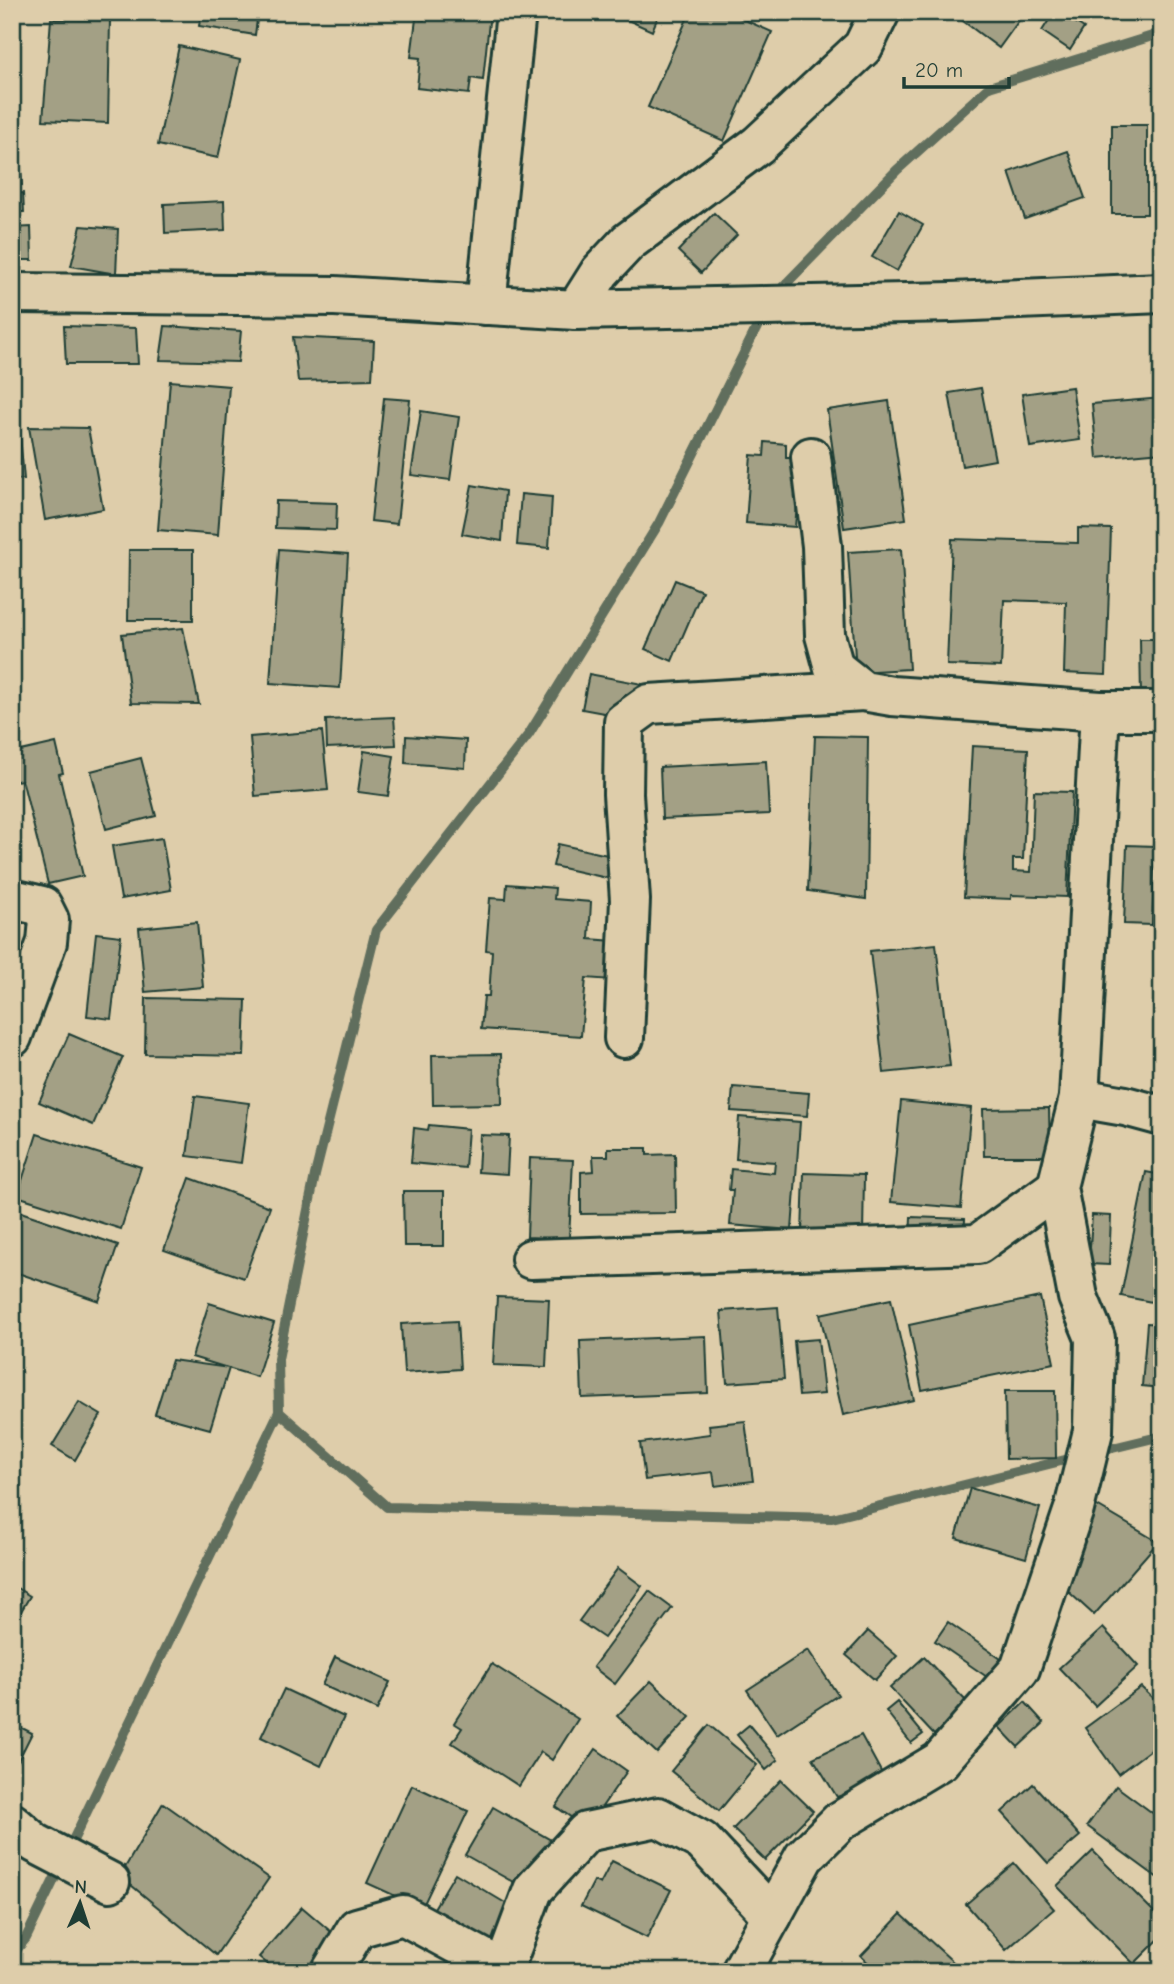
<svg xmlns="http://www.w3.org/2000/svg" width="1174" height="1984" viewBox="0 0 1174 1984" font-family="'Comic Neue',sans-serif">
<rect width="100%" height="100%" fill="#decdaa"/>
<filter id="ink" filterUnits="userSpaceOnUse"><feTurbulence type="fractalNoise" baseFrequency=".0143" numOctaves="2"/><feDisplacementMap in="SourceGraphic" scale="14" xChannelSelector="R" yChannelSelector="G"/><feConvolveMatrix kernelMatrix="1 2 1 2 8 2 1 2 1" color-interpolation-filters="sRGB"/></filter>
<g filter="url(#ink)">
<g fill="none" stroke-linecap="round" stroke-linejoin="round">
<g stroke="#606e5d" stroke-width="10">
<path d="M775,295L897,170L989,87L1162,33"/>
<path d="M279,1412L278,1359L315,1175L376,930L529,734L659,523L763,315"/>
<path d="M1096,1452L1162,1436"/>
<path d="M12,1955L26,1938L279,1412L387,1507L832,1518L1077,1457"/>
</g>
</g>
<g fill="#a3a085" stroke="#1f3d34" stroke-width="2">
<path d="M201,12H258L255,35L199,26Z"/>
<path d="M425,12H490L483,80L471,78L469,94L417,88L420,58L411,57L416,19L424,20Z"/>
<path d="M610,12H660L652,31Z"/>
<path d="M690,12H727L772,32L724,141L648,107Z"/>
<path d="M951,12H1025L999,48Z"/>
<path d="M1054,12H1059L1084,28L1070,50L1042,31Z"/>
<path d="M51,19L110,20L108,123L43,120Z"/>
<path d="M179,46L240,60L218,158L158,145Z"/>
<rect x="1112" y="125" width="35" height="89"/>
<path d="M12,127H19L22,185H12Z"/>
<path d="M1068,151L1085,198L1025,219L1009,172Z"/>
<path d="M23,193L24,212H12V194Z"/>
<path d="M224,201L225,230L165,233L164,204Z"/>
<path d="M899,211L923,225L897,271L872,257Z"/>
<path d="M714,213L737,235L701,273L678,251Z"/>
<path d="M81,226L118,229L116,274L71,266Z"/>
<path d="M31,227L32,260H12V228Z"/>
<path d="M64,326L136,328L138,364H66Z"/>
<path d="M165,326L241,331L238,362L160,360Z"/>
<path d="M293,337L374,341L372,379L298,381Z"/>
<path d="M170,381L229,386L218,535L158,530Z"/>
<path d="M1072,387L1080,440L1030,447L1022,394Z"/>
<path d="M981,388L995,460L962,466L949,393Z"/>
<path d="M384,398L410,400L397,524L371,521Z"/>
<path d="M1162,398V452L1097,458L1092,404Z"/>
<path d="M889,401L906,519L844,528L827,410Z"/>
<path d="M12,403H17L24,479L12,480Z"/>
<path d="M421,411L459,417L450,480L411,475Z"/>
<path d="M29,427L88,428L103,509L45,520Z"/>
<path d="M765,442L786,444V458H801L795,527L746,523L751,455L764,456Z"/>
<path d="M472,485L505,491L502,541L462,534Z"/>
<path d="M521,494L552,497L549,548L517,545Z"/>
<path d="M276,501L337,503L336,530L275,528Z"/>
<path d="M1078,528L1111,529L1106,675L1064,673L1066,602L1004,600L1001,667L947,665L952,539L1078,543Z"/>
<path d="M279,549L348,554L340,688L270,683Z"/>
<path d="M901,549L909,669L856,672L848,552Z"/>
<path d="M129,550H193V620H128Z"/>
<path d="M675,580L702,591L672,661L645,649Z"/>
<path d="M183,628L199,704L131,703L122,634Z"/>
<path d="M1140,639H1162V697L1141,698Z"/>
<path d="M589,674L653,686L647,721L582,709Z"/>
<path d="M394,717L396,745L327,748L326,720Z"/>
<path d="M322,731L328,790L255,796L250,737Z"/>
<path d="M406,736L466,740L465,768L405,763Z"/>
<path d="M815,736L868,737L866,899L808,891Z"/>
<path d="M56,743L63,773L59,774L83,876L48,884L23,783L21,780L12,782V753Z"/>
<path d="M972,746L1028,749L1023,859H1013V871L1031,872L1034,791L1072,792L1067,897L1011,895V899L964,897Z"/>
<path d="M364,751L394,756L388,796L358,792Z"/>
<path d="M141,758L156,816L106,829L91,771Z"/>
<path d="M766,761L769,814L662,819L660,767Z"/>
<rect x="1159" y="777" width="3" height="128"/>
<path d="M162,838L171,890L121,899L112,846Z"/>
<path d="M558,844L612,856L607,878L553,866Z"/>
<path d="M1127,845L1155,846L1152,925L1124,924Z"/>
<path d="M507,884L555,888L554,899L591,902L589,939L614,941L612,980L586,978L581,1036L481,1029L484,996H489L492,951L486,950L490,898L506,899Z"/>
<path d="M197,922L203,987L145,992L139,928Z"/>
<path d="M96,933L121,936L111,1019L87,1016Z"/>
<rect x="1159" y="937" width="3" height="60"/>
<path d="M936,944L950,1066L884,1073L870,951Z"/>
<path d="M146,998L246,1000L244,1056L145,1054Z"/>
<path d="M69,1034L123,1057L93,1125L39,1102Z"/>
<path d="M501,1054L502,1104L433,1105L432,1055Z"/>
<path d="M733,1087L809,1093L807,1116L731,1111Z"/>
<path d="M195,1096L249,1103L241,1163L187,1156Z"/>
<path d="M901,1101L971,1108L961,1208L891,1202Z"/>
<path d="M1049,1108L1050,1156H984L983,1109Z"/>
<path d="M739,1117L800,1122L792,1230L730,1225L733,1190H729L731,1169L774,1173L775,1162L736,1159Z"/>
<path d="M429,1125L468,1129L465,1168L411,1163L414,1128L428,1130Z"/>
<path d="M37,1134L141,1167L121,1229L17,1196Z"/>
<path d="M480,1135L509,1136L507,1174L478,1172Z"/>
<path d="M608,1148H647V1155L675,1154L676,1213L581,1214V1172L594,1171L593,1156H608Z"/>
<path d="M530,1158L573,1160L569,1239L527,1237Z"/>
<path d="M1146,1172L1162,1175V1304L1121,1296Z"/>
<path d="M804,1173L864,1175L863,1236L802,1235Z"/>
<path d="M190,1178L270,1207L244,1278L164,1250Z"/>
<path d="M403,1191H444V1246H404Z"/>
<path d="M12,1209L118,1245L99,1301L12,1271Z"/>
<path d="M1092,1215L1111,1216L1109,1265L1089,1264Z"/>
<path d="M911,1217L965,1219L964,1243L910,1240Z"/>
<path d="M497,1297L549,1299L546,1367L493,1365Z"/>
<path d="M1040,1297L1054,1363L922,1390L909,1325Z"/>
<path d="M891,1299L914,1400L843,1415L820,1314Z"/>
<path d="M209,1303L274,1323L257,1377L192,1357Z"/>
<path d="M778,1307L784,1379L727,1383L721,1311Z"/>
<path d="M457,1321L460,1369L404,1373L401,1324Z"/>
<path d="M1147,1323L1162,1324V1388L1142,1386Z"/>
<path d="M706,1336L708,1393L582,1398L580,1341Z"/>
<path d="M818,1339L824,1394L799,1396L794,1341Z"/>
<path d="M172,1360L229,1368L210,1429L155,1414Z"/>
<path d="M1005,1391H1055L1056,1458L1006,1459Z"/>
<path d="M79,1402L101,1415L75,1460L52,1446Z"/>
<path d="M745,1421L753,1481L715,1486L713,1472L645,1480L640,1443L710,1434L709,1425Z"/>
<path d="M970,1488L1040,1508L1026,1558L956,1538Z"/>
<path d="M1092,1503L1158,1542L1094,1615L1060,1584Z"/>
<path d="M618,1568L642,1586L604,1638L579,1621Z"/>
<path d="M12,1585L30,1596L17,1618L12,1615Z"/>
<path d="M649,1591L672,1608L615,1684L593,1667Z"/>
<path d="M948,1622L1001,1659L987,1677L935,1641Z"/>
<path d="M1103,1628L1138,1666L1095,1706L1059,1668Z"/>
<path d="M868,1631L897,1656L875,1680L846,1655Z"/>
<path d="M808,1650L838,1695L777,1735L747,1690Z"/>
<path d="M335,1657L390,1682L377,1710L322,1685Z"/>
<path d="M924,1657L968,1703L934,1735L890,1688Z"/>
<path d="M492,1664L578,1719L552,1760L541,1752L519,1786L452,1743L462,1728L454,1723Z"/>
<path d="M651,1681L690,1717L657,1753L617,1716Z"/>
<path d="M1141,1687L1162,1707V1741L1118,1774L1085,1728Z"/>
<path d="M284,1689L344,1717L321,1766L261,1737Z"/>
<path d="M897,1702L923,1734L911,1743L886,1711Z"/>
<path d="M1025,1702L1044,1723L1018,1747L999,1727Z"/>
<path d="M12,1723L32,1733L12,1773Z"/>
<path d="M709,1725L757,1765L719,1811L671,1771Z"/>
<path d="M749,1725L778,1760L766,1770L737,1735Z"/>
<path d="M861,1735L885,1779L837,1797L813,1758Z"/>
<path d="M596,1749L627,1771L587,1828L556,1807Z"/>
<path d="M781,1780L813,1811L765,1860L733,1829Z"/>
<path d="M1033,1784L1080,1836L1048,1863L1002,1812Z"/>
<path d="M412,1785L468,1811L422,1908L367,1883Z"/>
<path d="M1116,1786L1162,1820V1881L1087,1826Z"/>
<path d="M163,1803L269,1878L216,1955L120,1876Z"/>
<path d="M493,1807L556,1843L529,1891L465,1855Z"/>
<path d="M1093,1851L1162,1920V1936L1134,1964L1057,1886Z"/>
<path d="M612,1861L671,1890L647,1938L581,1906L594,1881L600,1884Z"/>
<path d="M1014,1863L1054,1909L1006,1950L966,1904Z"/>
<path d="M455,1873L517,1910L492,1952L430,1915Z"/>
<path d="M302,1907L342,1941L315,1972H277L259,1957Z"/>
<path d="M901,1914L964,1972H878L861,1956Z"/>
</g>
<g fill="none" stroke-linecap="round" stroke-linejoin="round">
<defs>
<g id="minor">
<path d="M486,305L516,12"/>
<path d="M576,310L600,272L628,242L758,145L863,47L880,12"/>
<path d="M811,457L822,546L825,635L834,668L863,691L892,696L1100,711H1162"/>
<path d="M12,899L42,906L49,920L47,942L12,1037"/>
<path d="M624,1038L630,900L623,794L624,722L649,704L863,691"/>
<path d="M1079,1098L1125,1106L1162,1116"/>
<path d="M531,1259L978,1244L1057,1187"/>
<path d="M12,1823L35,1843L110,1882"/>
<path d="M504,1968L533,1890L586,1832L658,1817L702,1841L772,1916"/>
<path d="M331,1972L357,1928L403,1915L508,1972"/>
<path d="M741,1972L804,1857L840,1821L940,1761L1020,1669L1074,1509L1093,1431L1095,1338L1078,1297L1057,1187L1079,1098L1100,711"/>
</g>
<path id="major" d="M12,293L335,296L576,310L952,302L1162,293"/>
</defs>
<use href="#minor" stroke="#1f3d34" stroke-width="44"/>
<use href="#major" stroke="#1f3d34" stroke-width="44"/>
<use href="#minor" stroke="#decdaa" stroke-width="38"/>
<use href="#major" stroke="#decdaa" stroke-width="38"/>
</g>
</g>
<rect width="1174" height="1984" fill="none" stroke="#decdaa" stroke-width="42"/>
<rect x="21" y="21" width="1132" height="1942" fill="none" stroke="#1f3d34" stroke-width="2.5" filter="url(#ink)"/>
<g transform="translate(80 1903) rotate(3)" stroke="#decdaa" stroke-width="5" paint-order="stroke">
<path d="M0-5L12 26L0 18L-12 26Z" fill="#1f3d34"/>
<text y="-10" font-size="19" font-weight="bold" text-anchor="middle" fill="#1f3d34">N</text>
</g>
<path d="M904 77v10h105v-10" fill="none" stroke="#1f3d34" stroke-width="3.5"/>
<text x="915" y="77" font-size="21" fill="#1f3d34" stroke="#decdaa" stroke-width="5" paint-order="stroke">20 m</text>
</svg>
